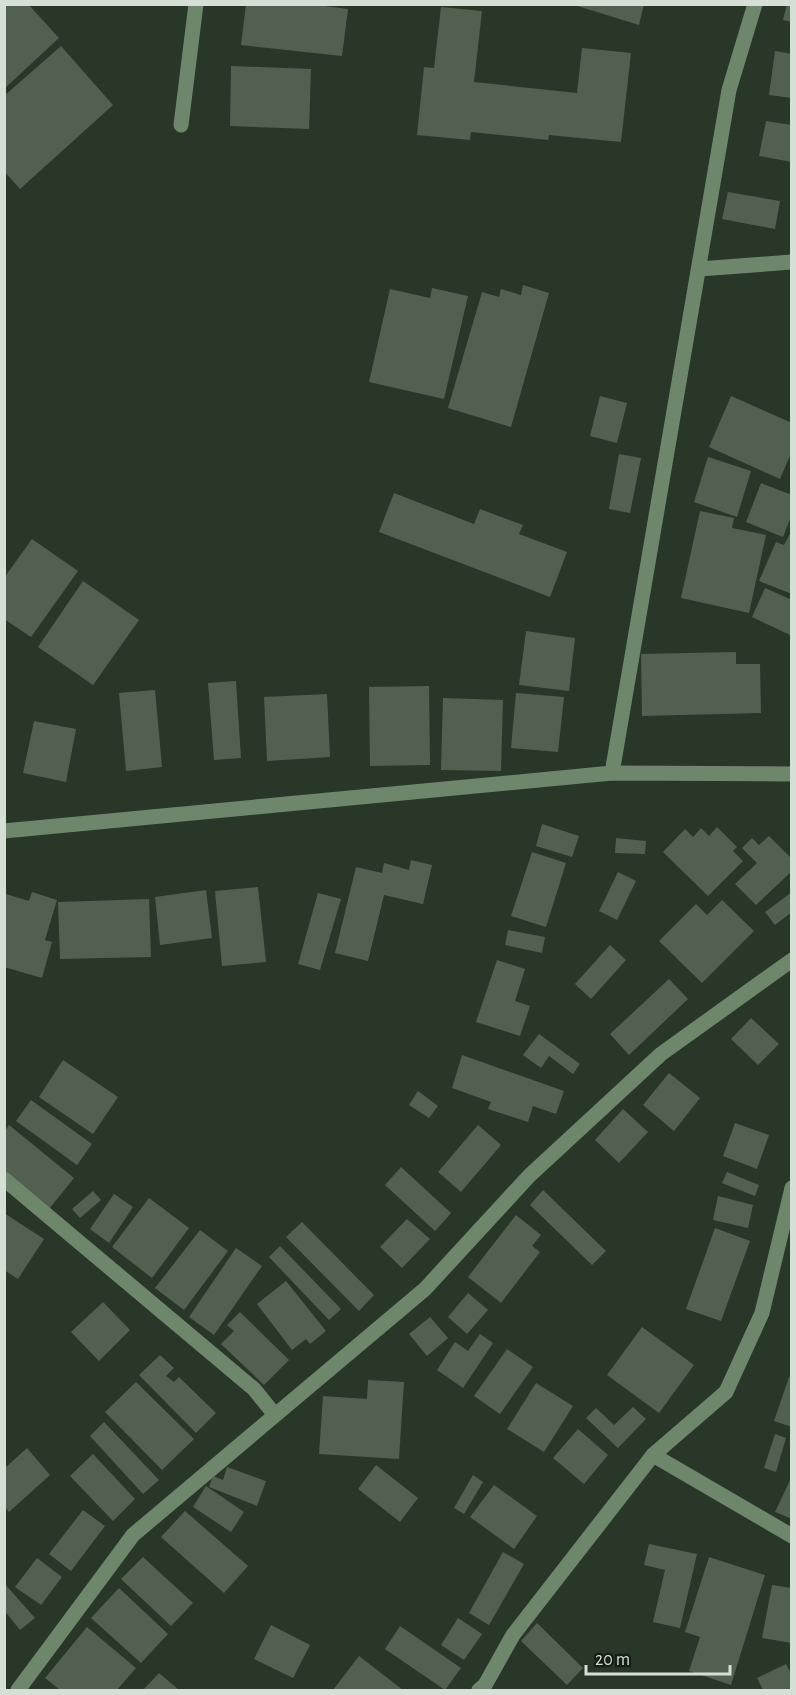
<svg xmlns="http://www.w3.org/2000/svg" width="796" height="1695" viewBox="0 0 796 1695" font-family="'Alegreya Sans',sans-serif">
<rect width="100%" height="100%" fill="#293728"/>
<g fill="#51604f">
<path d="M4,4H28L59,38L4,89Z"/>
<path d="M246,4H309L348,9L342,56L241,45Z"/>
<path d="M571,4H644L639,25Z"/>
<path d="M787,4H792V22L783,20Z"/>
<path d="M441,7L482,11L474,82L577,93L582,48L631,53L621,142L549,135L548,140L471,132L470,140L417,135L424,67L434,68Z"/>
<path d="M61,46L113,105L20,189L4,171V96Z"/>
<path d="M775,51L792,54V98L769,95Z"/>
<path d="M231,66L311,69L309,129L230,126Z"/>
<path d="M766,121L792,125V162L759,156Z"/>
<path d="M728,192L780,201L775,229L722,219Z"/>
<path d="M523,285L549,293L511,427L448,408L482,292L499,297L501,289L521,295Z"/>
<path d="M432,288L468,296L444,399L369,382L390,289L430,298Z"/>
<path d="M600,396L627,403L617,443L590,436Z"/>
<path d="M731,396L792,423V451L780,479L709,447Z"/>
<path d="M619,454L641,458L630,513L609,509Z"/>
<path d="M708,457L751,471L737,517L694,502Z"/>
<path d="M761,483L792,495V514L783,537L746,522Z"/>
<path d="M394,493L474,524L480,509L523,525L519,534L567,552L550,597L379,532Z"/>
<path d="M700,511L734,518L732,528L766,535L749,613L681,598Z"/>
<path d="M790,534L792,535V594L759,581L776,542L784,545Z"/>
<path d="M32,539L78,571L31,637L4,619V578Z"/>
<path d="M83,581L139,620L93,685L38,647Z"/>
<path d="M765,588L792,600V636L752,617Z"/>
<path d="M526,631L575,638L569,691L519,685Z"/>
<path d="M736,652V664H760L761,713L642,716L641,654Z"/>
<path d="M236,681L241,758L214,760L208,683Z"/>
<path d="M429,686L430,765L370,766L369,687Z"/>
<path d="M155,690L162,767L126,771L119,693Z"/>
<path d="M516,693L564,697L558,752L511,748Z"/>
<path d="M327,694L330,757L267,761L264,697Z"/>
<path d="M443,698L503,700L501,771L441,770Z"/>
<path d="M34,721L76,729L66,782L23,773Z"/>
<path d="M542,824L579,836L572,857L536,846Z"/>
<path d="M717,827L737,847L733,851L743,861L708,896L663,852L685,829L693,837L701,828L709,836Z"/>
<path d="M769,836L792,859V871L756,905L735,884L757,863L742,848L752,838L759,845Z"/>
<path d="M616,838L646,841L645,854L615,853Z"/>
<path d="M532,852L566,863L546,927L511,916Z"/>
<path d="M411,860L432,865L423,904L384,895L368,961L335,953L356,867L382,873L384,863L409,870Z"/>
<path d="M618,872L636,881L617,920L599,911Z"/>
<path d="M258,887L266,962L222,966L215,891Z"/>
<path d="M206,890L212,938L160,945L155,897Z"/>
<path d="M32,892L57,900L45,940L52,942L42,978L4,967V900L6,894L29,901Z"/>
<path d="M792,892V912L775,925L765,912Z"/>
<path d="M318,893L341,899L320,970L298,964Z"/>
<path d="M149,899L151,957L60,959L58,902Z"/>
<path d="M722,900L754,931L702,983L659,941L696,904L707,915Z"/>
<path d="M508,930L545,937L542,953L505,945Z"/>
<path d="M610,945L626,960L591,999L575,984Z"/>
<path d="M497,960L525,969L515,1001L530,1006L520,1036L476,1022Z"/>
<path d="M669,979L688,999L629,1055L610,1034Z"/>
<path d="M751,1018L779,1044L758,1065L731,1039Z"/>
<path d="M539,1034L580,1064L573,1074L549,1056L541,1068L523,1055Z"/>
<path d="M462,1055L564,1091L556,1114L533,1106L528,1122L488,1109L491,1102L452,1088Z"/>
<path d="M63,1060L118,1097L93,1134L39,1097Z"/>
<path d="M669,1073L700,1098L674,1131L643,1105Z"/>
<path d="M418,1091L438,1106L429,1118L409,1105Z"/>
<path d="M31,1100L92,1144L77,1165L16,1121Z"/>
<path d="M623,1109L648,1132L619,1163L595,1140Z"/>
<path d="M735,1123L769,1135L757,1169L723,1156Z"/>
<path d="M9,1125L74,1178L49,1209L5,1173V1131Z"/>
<path d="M478,1125L501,1145L461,1192L438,1172Z"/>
<path d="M401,1167L451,1213L435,1231L385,1185Z"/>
<path d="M727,1172L759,1185L755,1196L722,1183Z"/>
<path d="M543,1190L606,1251L592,1265L530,1205Z"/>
<path d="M93,1191L101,1200L80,1218L72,1209Z"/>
<path d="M114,1194L133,1207L109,1243L90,1229Z"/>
<path d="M718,1196L753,1205L748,1228L713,1220Z"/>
<path d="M149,1198L189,1228L152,1278L112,1247Z"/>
<path d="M4,1213L44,1239L18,1279L4,1270Z"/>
<path d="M516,1215L541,1235L532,1246L540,1252L501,1303L468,1277Z"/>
<path d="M407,1219L430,1239L402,1268L380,1247Z"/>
<path d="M302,1222L374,1295L359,1311L286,1237Z"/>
<path d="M715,1228L750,1241L721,1321L686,1309Z"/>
<path d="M200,1230L228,1251L184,1310L155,1288Z"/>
<path d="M280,1246L341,1309L329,1320L269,1257Z"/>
<path d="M236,1248L262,1266L214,1335L189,1317Z"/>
<path d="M286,1281L326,1331L310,1344L306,1339L292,1350L257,1304Z"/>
<path d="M468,1293L488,1310L467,1334L448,1317Z"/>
<path d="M103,1302L130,1330L99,1361L71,1332Z"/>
<path d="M240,1312L289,1360L264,1385L221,1344L234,1331L227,1325Z"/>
<path d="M430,1317L448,1338L427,1356L409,1334Z"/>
<path d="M642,1327L694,1365L659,1413L607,1375Z"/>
<path d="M480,1334L493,1343L463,1388L437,1370L455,1342L468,1351Z"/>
<path d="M507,1349L533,1367L500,1414L474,1396Z"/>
<path d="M160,1355L174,1368L166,1376L174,1382L179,1377L216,1413L196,1433L139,1375Z"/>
<path d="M789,1377L792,1378V1427L774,1421Z"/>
<path d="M368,1380L404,1382L399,1459L319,1454L323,1396L367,1399Z"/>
<path d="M136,1382L194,1439L162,1470L105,1412Z"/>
<path d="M536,1383L573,1406L544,1452L507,1429Z"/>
<path d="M633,1407L646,1419L618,1448L586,1418L596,1408L614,1425Z"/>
<path d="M104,1422L159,1480L143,1494L90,1436Z"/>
<path d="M578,1429L608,1455L584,1484L553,1458Z"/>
<path d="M775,1434L786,1438L776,1472L764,1468Z"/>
<path d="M27,1448L50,1475L9,1512L5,1507V1468Z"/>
<path d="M93,1454L135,1499L113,1521L70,1476Z"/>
<path d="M376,1465L418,1498L400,1522L358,1489Z"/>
<path d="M227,1467L266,1481L257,1506L209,1487L213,1476L223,1480Z"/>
<path d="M473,1475L483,1482L464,1514L454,1508Z"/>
<path d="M792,1476V1519L775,1512Z"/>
<path d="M494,1485L537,1516L514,1549L470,1517Z"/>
<path d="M206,1486L244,1512L231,1532L193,1507Z"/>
<path d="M83,1510L105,1526L71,1571L49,1554Z"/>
<path d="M185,1511L248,1566L224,1593L161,1537Z"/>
<path d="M649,1544L697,1554L680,1628L653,1622L665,1570L644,1565Z"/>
<path d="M503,1552L524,1564L489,1625L469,1613Z"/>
<path d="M143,1557L193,1603L171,1626L121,1579Z"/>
<path d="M709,1557L765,1575L731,1685L689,1671L700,1637L685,1632Z"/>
<path d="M37,1558L62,1577L41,1605L15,1587Z"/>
<path d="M4,1583L35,1618L20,1630L4,1610Z"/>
<path d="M772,1585L792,1588V1643L762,1638Z"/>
<path d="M119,1588L168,1634L141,1663L91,1618Z"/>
<path d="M458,1618L482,1634L464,1660L441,1645Z"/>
<path d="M537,1623L583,1668L567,1685L521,1641Z"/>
<path d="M271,1625L310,1645L293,1678L254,1659Z"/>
<path d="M400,1626L461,1668L445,1690L385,1649Z"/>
<path d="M87,1627L136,1668L117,1690H60L45,1678Z"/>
<path d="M359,1656L403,1690H333Z"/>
<path d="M786,1664L792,1675V1690H763L757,1678Z"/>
<path d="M159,1673L179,1690H143Z"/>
</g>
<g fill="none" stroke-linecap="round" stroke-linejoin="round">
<g stroke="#6e876c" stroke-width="15">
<path d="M181,125L196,4"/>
<path d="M699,269L792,262"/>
<path d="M612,773L729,90L755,4"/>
<path d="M4,831L612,773L792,774"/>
<path d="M4,1179L254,1389L275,1415"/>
<path d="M653,1455L792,1536"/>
<path d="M18,1690L133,1535L425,1289L529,1176L661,1054L792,960"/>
<path d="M479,1690L485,1685L513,1635L653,1455L726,1392L762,1313L792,1188"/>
</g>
</g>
<rect width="796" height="1695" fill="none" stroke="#d5dfd5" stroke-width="12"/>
<path d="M586 1665v9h144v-9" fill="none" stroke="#d5dfd5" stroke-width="3"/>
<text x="595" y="1665" font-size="18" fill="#d5dfd5" stroke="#161d16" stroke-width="4.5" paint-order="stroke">20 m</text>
</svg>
